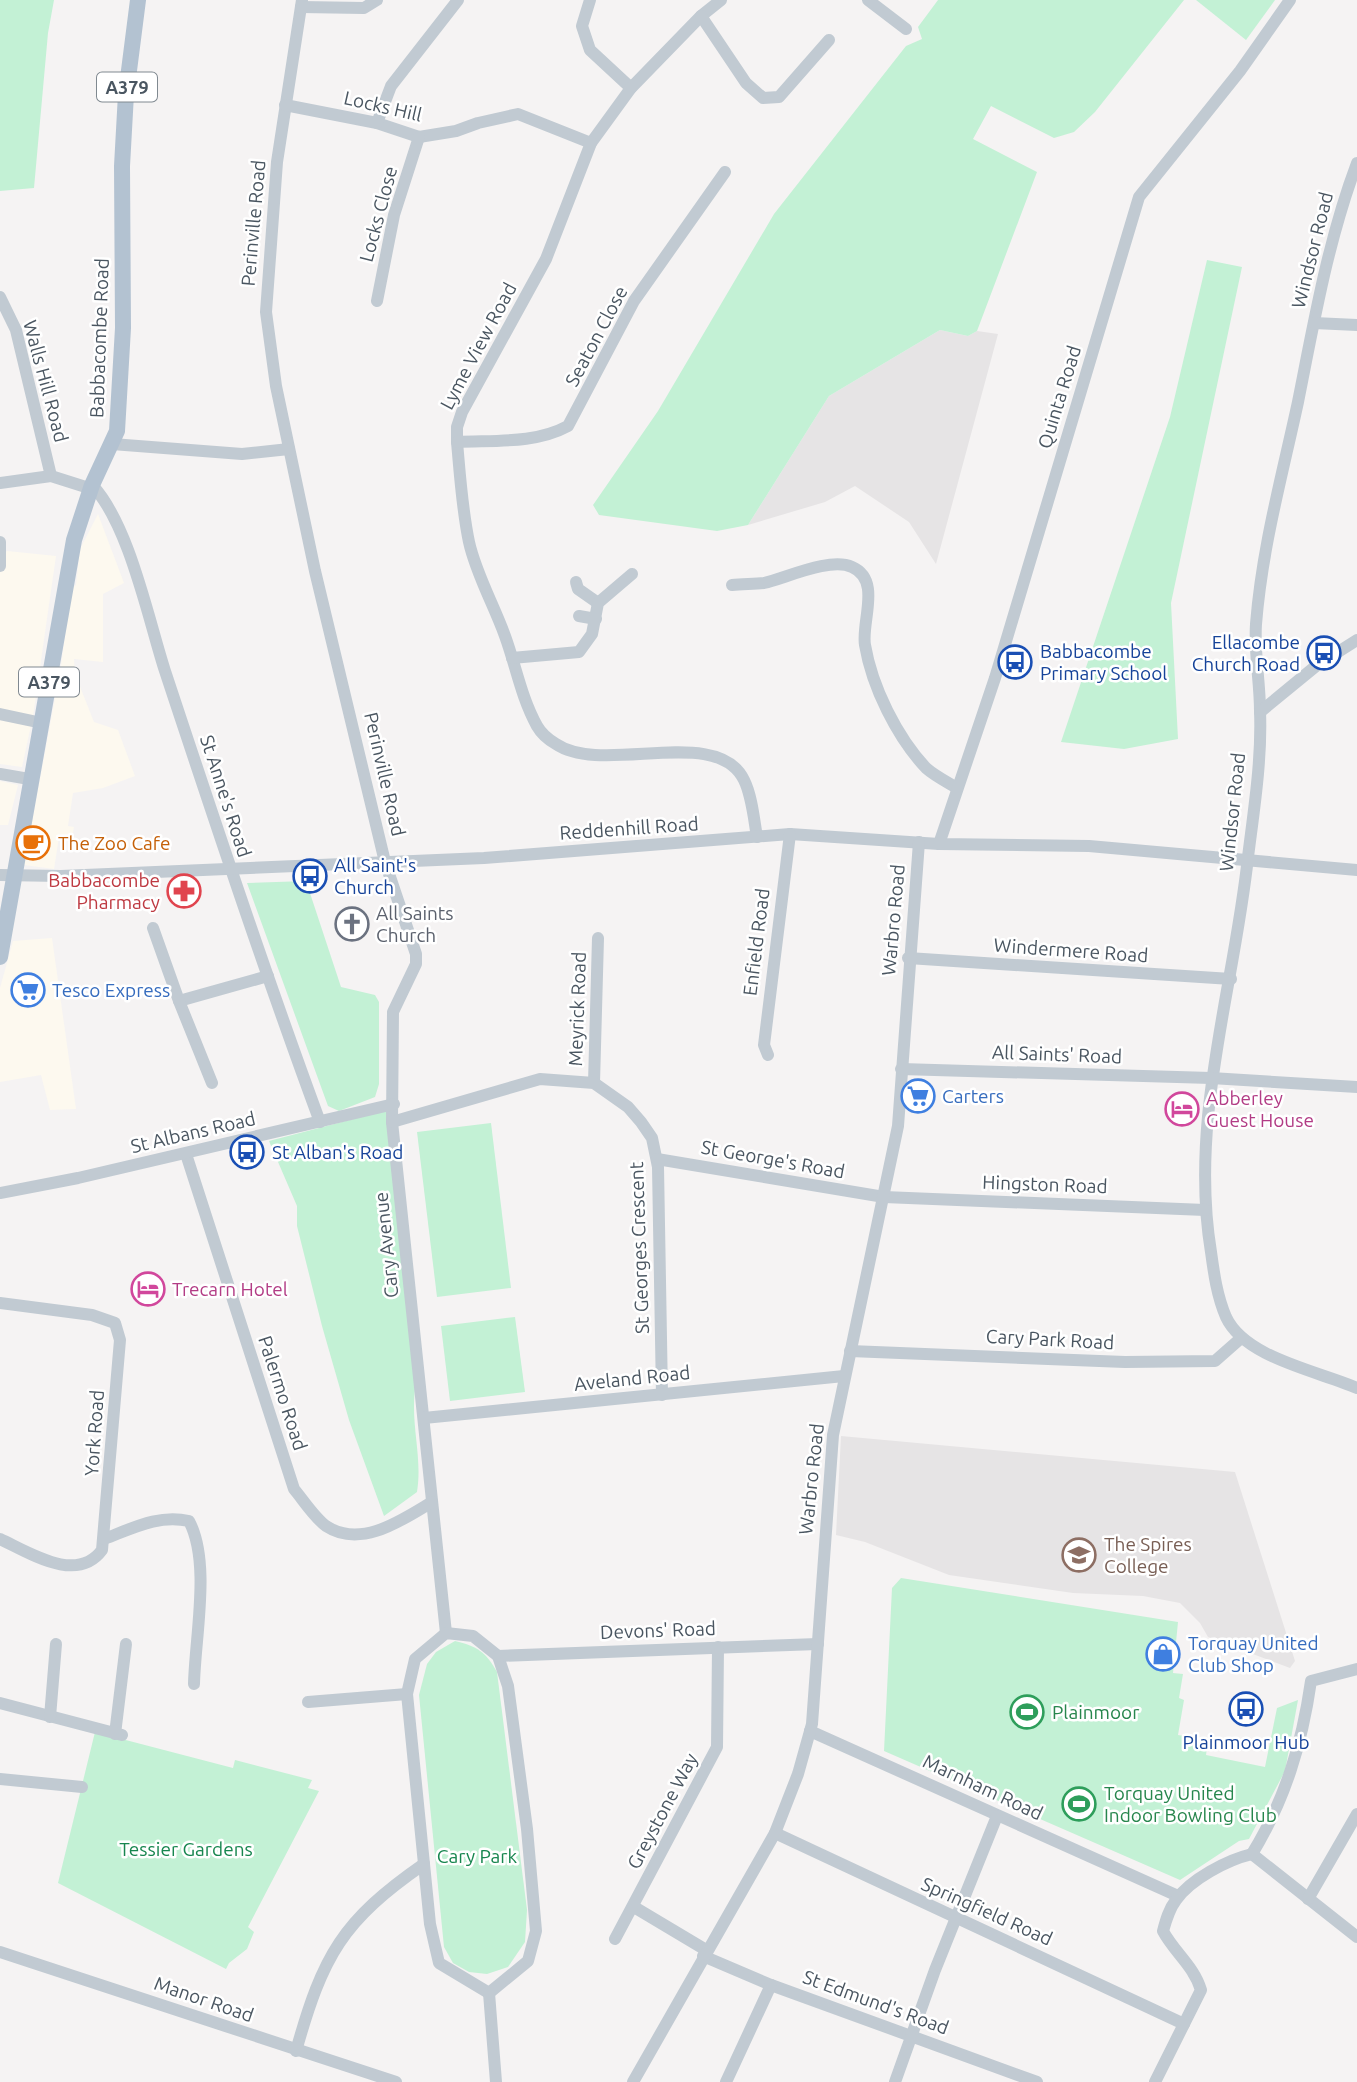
<svg xmlns="http://www.w3.org/2000/svg" width="1357" height="2082" viewBox="0 0 1357 2082" font-family="Ubuntu,sans-serif">
<rect width="100%" height="100%" fill="#f5f3f3"/>
<g fill="#fdf9ef">
<path d="M98,514L124,583L103,594V662L74,659L75,674L94,722L118,730L135,776L103,788L73,793L68,826L74,827L72,838L59,837L54,869L24,865L61,666L71,589L76,585L80,549Z"/>
<path d="M7,551L56,556L33,716L22,767L0,764V566L2,556Z"/>
<path d="M0,781L18,785L8,825H0Z"/>
<path d="M52,938L76,1109L50,1110L41,1075L0,1082V988L13,941Z"/>
</g>
<g fill="#e6e4e5">
<path d="M940,330L968,336L977,331L998,334L936,564L909,522L855,486L825,502L748,525L829,396Z"/>
<path d="M841,1436L1235,1472L1295,1661L1290,1668L1208,1637L1200,1623L1180,1603L1143,1596L1073,1593L949,1575L865,1542L836,1535Z"/>
</g>
<g fill="#c3f1d5">
<path d="M0,0H54L48,33L34,188L0,191Z"/>
<path d="M938,0H1184L1095,112L1074,132L1054,138L991,106L973,139L1037,172L977,331L968,336L940,330L829,396L748,525L717,531L599,515L593,505L658,411L774,214L906,46L922,39L918,27Z"/>
<path d="M1196,0H1275L1246,40Z"/>
<path d="M1207,260L1242,267L1171,603L1178,739L1124,749L1061,742L1170,417Z"/>
<path d="M306,881L341,987L375,995L379,1002V1084L375,1097L339,1111L328,1106L247,883Z"/>
<path d="M388,1110L416,1383C409,1422 423,1455 417,1492L384,1516L349,1420L322,1326L297,1226V1206L269,1141Z"/>
<path d="M491,1123L511,1288L437,1297L417,1132Z"/>
<path d="M515,1317L525,1392L450,1401L441,1326Z"/>
<path d="M901,1578L1178,1622L1173,1673L1183,1674L1179,1698L1184,1700L1178,1735L1208,1740L1206,1755L1265,1767L1277,1708L1298,1700L1285,1771L1249,1839L1239,1841L1180,1880L884,1751L892,1588Z"/>
<path d="M455,1641C477,1646 486,1652 497,1672L527,1910L525,1942L508,1967L487,1974L469,1972L453,1963L444,1947L419,1695L427,1664L436,1652Z"/>
<path d="M95,1732L233,1768L235,1760L312,1780L308,1788L319,1791L248,1927L254,1932L247,1949L229,1963L226,1969L58,1883Z"/>
</g>
<g fill="none" stroke-linecap="round" stroke-linejoin="round">
<g stroke="#c1cad2" stroke-width="12">
<path d="M302,0L277,162L266,312L276,386L315,571L385,862L416,954V964L393,1012L392,1122L446,1633"/>
<path d="M590,0L582,26L590,50L631,88"/>
<path d="M721,0L701,16L631,88L591,143L546,259L462,412L457,427V442C460,475 462,509 469,542C476,574 494,605 505,636C516,666 521,697 537,726C541,733 549,740 556,744C603,776 717,724 744,780C752,796 754,820 757,837"/>
<path d="M868,0L906,29"/>
<path d="M301,7L364,8L377,0"/>
<path d="M701,16L746,83L763,98L779,97L829,40"/>
<path d="M285,105L377,123L419,137L456,131L478,123L518,114L591,143"/>
<path d="M377,123L391,86L458,0"/>
<path d="M1357,163C1328,240 1314,322 1298,402C1282,476 1262,548 1256,624C1254,653 1260,682 1260,711C1262,759 1254,809 1248,857C1234,989 1189,1119 1211,1252C1214,1274 1217,1296 1226,1317C1245,1358 1318,1371 1357,1388"/>
<path d="M0,297L16,330L51,476"/>
<path d="M377,301L394,215L419,137"/>
<path d="M1314,323L1357,325"/>
<path d="M457,442C494,440 535,444 568,426L634,301L725,172"/>
<path d="M112,444L242,454L289,449"/>
<path d="M0,483L51,476L92,489"/>
<path d="M92,485C129,524 148,618 165,671C215,822 265,973 320,1122"/>
<path d="M0,542V566"/>
<path d="M576,582L578,589L598,603"/>
<path d="M732,585C742,584 754,584 764,583C786,578 830,557 852,567C882,580 861,622 865,645C872,687 897,737 926,768C935,776 947,782 957,788"/>
<path d="M579,616L596,619"/>
<path d="M512,658L579,652L592,634L598,603L632,574"/>
<path d="M1260,712L1316,666L1357,640"/>
<path d="M0,714L42,723"/>
<path d="M0,774L29,779"/>
<path d="M939,844L995,678L1139,197L1240,71L1290,0"/>
<path d="M0,875L61,876L484,858L790,834L939,844L1089,846L1357,870"/>
<path d="M153,928L179,1001L268,976"/>
<path d="M908,958L1231,979"/>
<path d="M179,1001L212,1083"/>
<path d="M768,1055L764,1045L790,834"/>
<path d="M901,1069L1211,1078L1357,1087"/>
<path d="M594,1083L598,938"/>
<path d="M392,1122L540,1079L594,1083L628,1107L641,1122L652,1138L658,1167L662,1395"/>
<path d="M186,1154L294,1489C304,1501 314,1517 326,1526C361,1549 402,1520 432,1502"/>
<path d="M657,1159L884,1197L1205,1210"/>
<path d="M0,1193L78,1178L394,1104"/>
<path d="M0,1303L92,1315L115,1323L120,1340L102,1550C77,1584 30,1553 0,1539"/>
<path d="M850,1351L1125,1362L1215,1361L1240,1339"/>
<path d="M424,1418L844,1376"/>
<path d="M104,1539C133,1528 159,1514 189,1521C211,1562 195,1637 194,1684"/>
<path d="M446,1633L473,1636L498,1656L508,1686L527,1829L536,1931L528,1961L489,1993L439,1963L430,1924L407,1694L415,1659Z"/>
<path d="M498,1656L818,1644"/>
<path d="M308,1702L407,1694"/>
<path d="M0,1703L122,1735"/>
<path d="M50,1717L56,1644"/>
<path d="M810,1731L1178,1896"/>
<path d="M115,1734L126,1644"/>
<path d="M0,1779L82,1787"/>
<path d="M775,1833L1184,2024"/>
<path d="M1252,1854C1285,1800 1302,1744 1311,1681L1357,1669"/>
<path d="M1252,1854L1357,1937"/>
<path d="M1308,1899L1357,1814"/>
<path d="M634,1907L706,1950"/>
<path d="M615,1939L717,1747L718,1647"/>
<path d="M0,1952L396,2082"/>
<path d="M703,1956L771,1985L1037,2082"/>
<path d="M489,1993L496,2082"/>
<path d="M296,2051C323,1955 342,1921 424,1864"/>
<path d="M633,2082L775,1833L798,1774L812,1724L833,1435L898,1126L919,842"/>
<path d="M726,2082L771,1985"/>
<path d="M895,2082L935,1970L997,1816"/>
<path d="M1155,2082L1201,1990C1194,1966 1174,1952 1163,1931C1166,1920 1169,1909 1176,1900C1191,1879 1227,1860 1252,1854"/>
</g>
<path stroke="#b3c2d1" stroke-width="16" d="M0,957L74,540L92,485L117,431L123,328L122,166L126,94L138,0"/>
</g>
<defs>
<symbol id="bus-ring" viewBox="-11 -11 22 22"><circle r="9.5" fill="#fff" stroke="#1a4fb4" stroke-width="1.5"/><path d="M-5-6H5V4H4V6H2V4H-2V6H-4V4H-5ZM-3.5-4V0h7V-4ZM-3.5 1.2v1.5H-2V1.2ZM2 1.2v1.5H3.5V1.2Z" fill="#1a4fb4"/></symbol>
<symbol id="cafe-ring" viewBox="-11 -11 22 22"><circle r="9.5" fill="#fff" stroke="#e8710a" stroke-width="1.5"/><path d="M-5.5-4.5H6V0H3Q3 3.5 0 3.5H-2.5Q-5.5 3.5-5.5 0ZM3-3.2v2h1.7v-2ZM-6 4.5H4V6H-6Z" fill="#e8710a"/></symbol>
<symbol id="pharmacy-ring" viewBox="-11 -11 22 22"><circle r="9.5" fill="#fff" stroke="#e0444e" stroke-width="1.5"/><path d="M-2-6h4v4h4v4h-4v4h-4v-4h-4v-4h4Z" fill="#e0444e"/></symbol>
<symbol id="church-ring" viewBox="-11 -11 22 22"><circle r="9.5" fill="#fff" stroke="#6b7280" stroke-width="1.5"/><path d="M-1.2-6h2.4v3.5h3.3v2.4h-3.3V6h-2.4V-.1h-3.3v-2.4h3.3Z" fill="#6b7280"/></symbol>
<symbol id="supermarket-ring" viewBox="-11 -11 22 22"><circle r="9.5" fill="#fff" stroke="#3f7fe0" stroke-width="1.5"/><path d="M-6-5.5h2.5l.6 2H6L4.5 2H-2.5L-4.4-4H-6ZM-1.5 3.2a1.3 1.3 0 1 0 .1 0ZM3 3.2a1.3 1.3 0 1 0 .1 0Z" fill="#3f7fe0"/></symbol>
<symbol id="hotel-ring" viewBox="-11 -11 22 22"><circle r="9.5" fill="#fff" stroke="#d1479c" stroke-width="1.5"/><path d="M-6-4.5h1.5V1H6V5H4.5V3h-9V5H-6ZM-4 0a1.8 1.8 0 1 1 3.6 0ZM.5 0V-2.5h3Q6-2.5 6 0Z" fill="#d1479c"/></symbol>
<symbol id="school-ring" viewBox="-11 -11 22 22"><circle r="9.5" fill="#fff" stroke="#8d6e63" stroke-width="1.5"/><path d="M0-5L7-2L0 1L-7-2ZM-4 1L0 2.5L4 1V4Q0 6-4 4Z" fill="#8d6e63"/></symbol>
<symbol id="shop-ring" viewBox="-11 -11 22 22"><circle r="9.5" fill="#fff" stroke="#3f7fe0" stroke-width="1.5"/><path d="M-5-2.5h2.3a2.7 3.5 0 0 1 5.4 0H5L5.5 6h-11ZM-1.5-2.5h3a1.5 2.3 0 0 0-3 0Z" fill="#3f7fe0"/></symbol>
<symbol id="stadium-ring" viewBox="-11 -11 22 22"><circle r="9.5" fill="#fff" stroke="#2e9e5b" stroke-width="1.5"/><path d="M0-5a6.5 5 0 1 0 0 10a6.5 5 0 1 0 0-10ZM-3.5-1.8h7v3.6h-7Z" fill="#2e9e5b"/></symbol>
</defs>
<g fill-rule="evenodd">
<use href="#bus-ring" x="1305" y="634" width="38" height="38"/>
<use href="#bus-ring" x="996" y="643" width="38" height="38"/>
<use href="#cafe-ring" x="14" y="824" width="38" height="38"/>
<use href="#bus-ring" x="291" y="857" width="38" height="38"/>
<use href="#pharmacy-ring" x="165" y="872" width="38" height="38"/>
<use href="#church-ring" x="333" y="905" width="38" height="38"/>
<use href="#supermarket-ring" x="9" y="971" width="38" height="38"/>
<use href="#supermarket-ring" x="899" y="1077" width="38" height="38"/>
<use href="#hotel-ring" x="1163" y="1090" width="38" height="38"/>
<use href="#bus-ring" x="228" y="1133" width="38" height="38"/>
<use href="#hotel-ring" x="129" y="1270" width="38" height="38"/>
<use href="#school-ring" x="1060" y="1536" width="38" height="38"/>
<use href="#shop-ring" x="1144" y="1635" width="38" height="38"/>
<use href="#bus-ring" x="1227" y="1690" width="38" height="38"/>
<use href="#stadium-ring" x="1008" y="1693" width="38" height="38"/>
<use href="#stadium-ring" x="1060" y="1785" width="38" height="38"/>
</g>
<g text-anchor="middle" dominant-baseline="central" stroke-width="5" stroke-linejoin="round" paint-order="stroke">
<g fill="#fff" stroke="#808990" stroke-width="2">
<rect x="97" y="72.5" width="60" height="29" rx="5"/>
<rect x="19" y="667.5" width="60" height="29" rx="5"/>
</g>
<g font-size="18" font-weight="bold" fill="#4a5661">
<text x="127" y="87">A379</text>
<text x="49" y="682">A379</text>
</g>
<g font-size="19" fill="#4a5661" stroke="#fff">
<text transform="translate(383 106) rotate(13)">Locks Hill</text>
<text transform="translate(378 214) rotate(-75)">Locks Close</text>
<text transform="translate(253 223) rotate(-85)">Perinville Road</text>
<text transform="translate(1312 250) rotate(-76)">Windsor Road</text>
<text transform="translate(596 336) rotate(-62)">Seaton Close</text>
<text transform="translate(99 338) rotate(-88)">Babbacombe Road</text>
<text transform="translate(478 346) rotate(-62)">Lyme View Road</text>
<text transform="translate(46 381) rotate(75)">Walls Hill Road</text>
<text transform="translate(1059 397) rotate(-73)">Quinta Road</text>
<text transform="translate(385 774) rotate(77)">Perinville Road</text>
<text transform="translate(226 796) rotate(72)">St Anne's Road</text>
<text transform="translate(1232 812) rotate(-84)">Windsor Road</text>
<text transform="translate(629 828) rotate(-4)">Reddenhill Road</text>
<text transform="translate(893 920) rotate(-85)">Warbro Road</text>
<text transform="translate(756 942) rotate(-83)">Enfield Road</text>
<text transform="translate(1071 950) rotate(4)">Windermere Road</text>
<text transform="translate(577 1009) rotate(-88)">Meyrick Road</text>
<text transform="translate(1057 1054) rotate(2)">All Saints' Road</text>
<text transform="translate(193 1132) rotate(-13)">St Albans Road</text>
<text transform="translate(773 1159) rotate(10)">St George's Road</text>
<text transform="translate(1045 1184) rotate(2)">Hingston Road</text>
<text transform="translate(386 1245) rotate(-96)">Cary Avenue</text>
<text transform="translate(639 1248) rotate(-92)">St Georges Crescent</text>
<text transform="translate(1050 1339) rotate(3)">Cary Park Road</text>
<text transform="translate(632 1378) rotate(-6)">Aveland Road</text>
<text transform="translate(283 1393) rotate(72)">Palermo Road</text>
<text transform="translate(94 1433) rotate(-86)">York Road</text>
<text transform="translate(811 1479) rotate(-84)">Warbro Road</text>
<text transform="translate(658 1630) rotate(-2)">Devons' Road</text>
<text transform="translate(983 1787) rotate(25)">Marnham Road</text>
<text transform="translate(662 1811) rotate(-62)">Greystone Way</text>
<text transform="translate(987 1911) rotate(24)">Springfield Road</text>
<text transform="translate(204 1999) rotate(19)">Manor Road</text>
<text transform="translate(876 2002) rotate(20)">St Edmund's Road</text>
</g>
<g font-size="19" fill="#164399" stroke="#fff" text-anchor="start">
<text x="1300" y="642" text-anchor="end">Ellacombe<tspan x="1300" dy="22">Church Road</tspan></text>
<text x="1040" y="651">Babbacombe<tspan x="1040" dy="22">Primary School</tspan></text>
<text x="334" y="865">All Saint's<tspan x="334" dy="22">Church</tspan></text>
<text x="272" y="1152">St Alban's Road</text>
<text x="1246" y="1742" text-anchor="middle">Plainmoor Hub</text>
</g>
<g font-size="19" fill="#c56008" stroke="#fff" text-anchor="start">
<text x="58" y="843">The Zoo Cafe</text>
</g>
<g font-size="19" fill="#be3a42" stroke="#fff" text-anchor="end">
<text x="160" y="880">Babbacombe<tspan x="160" dy="22">Pharmacy</tspan></text>
</g>
<g font-size="19" fill="#5b616d" stroke="#fff" text-anchor="start">
<text x="376" y="913">All Saints<tspan x="376" dy="22">Church</tspan></text>
</g>
<g font-size="19" fill="#366cbe" stroke="#fff" text-anchor="start">
<text x="52" y="990">Tesco Express</text>
<text x="942" y="1096">Carters</text>
<text x="1188" y="1643">Torquay United<tspan x="1188" dy="22">Club Shop</tspan></text>
</g>
<g font-size="19" fill="#b23c85" stroke="#fff" text-anchor="start">
<text x="1206" y="1098">Abberley<tspan x="1206" dy="22">Guest House</tspan></text>
<text x="172" y="1289">Trecarn Hotel</text>
</g>
<g font-size="19" fill="#785e54" stroke="#fff" text-anchor="start">
<text x="1104" y="1544">The Spires<tspan x="1104" dy="22">College</tspan></text>
</g>
<g font-size="19" fill="#27864d" stroke="#fff" text-anchor="start">
<text x="1052" y="1712">Plainmoor</text>
<text x="1104" y="1793">Torquay United<tspan x="1104" dy="22">Indoor Bowling Club</tspan></text>
</g>
<g font-size="19" fill="#17864f" stroke="#fff">
<text x="186" y="1849">Tessier Gardens</text>
<text x="477" y="1856">Cary Park</text>
</g>
</g>
</svg>
